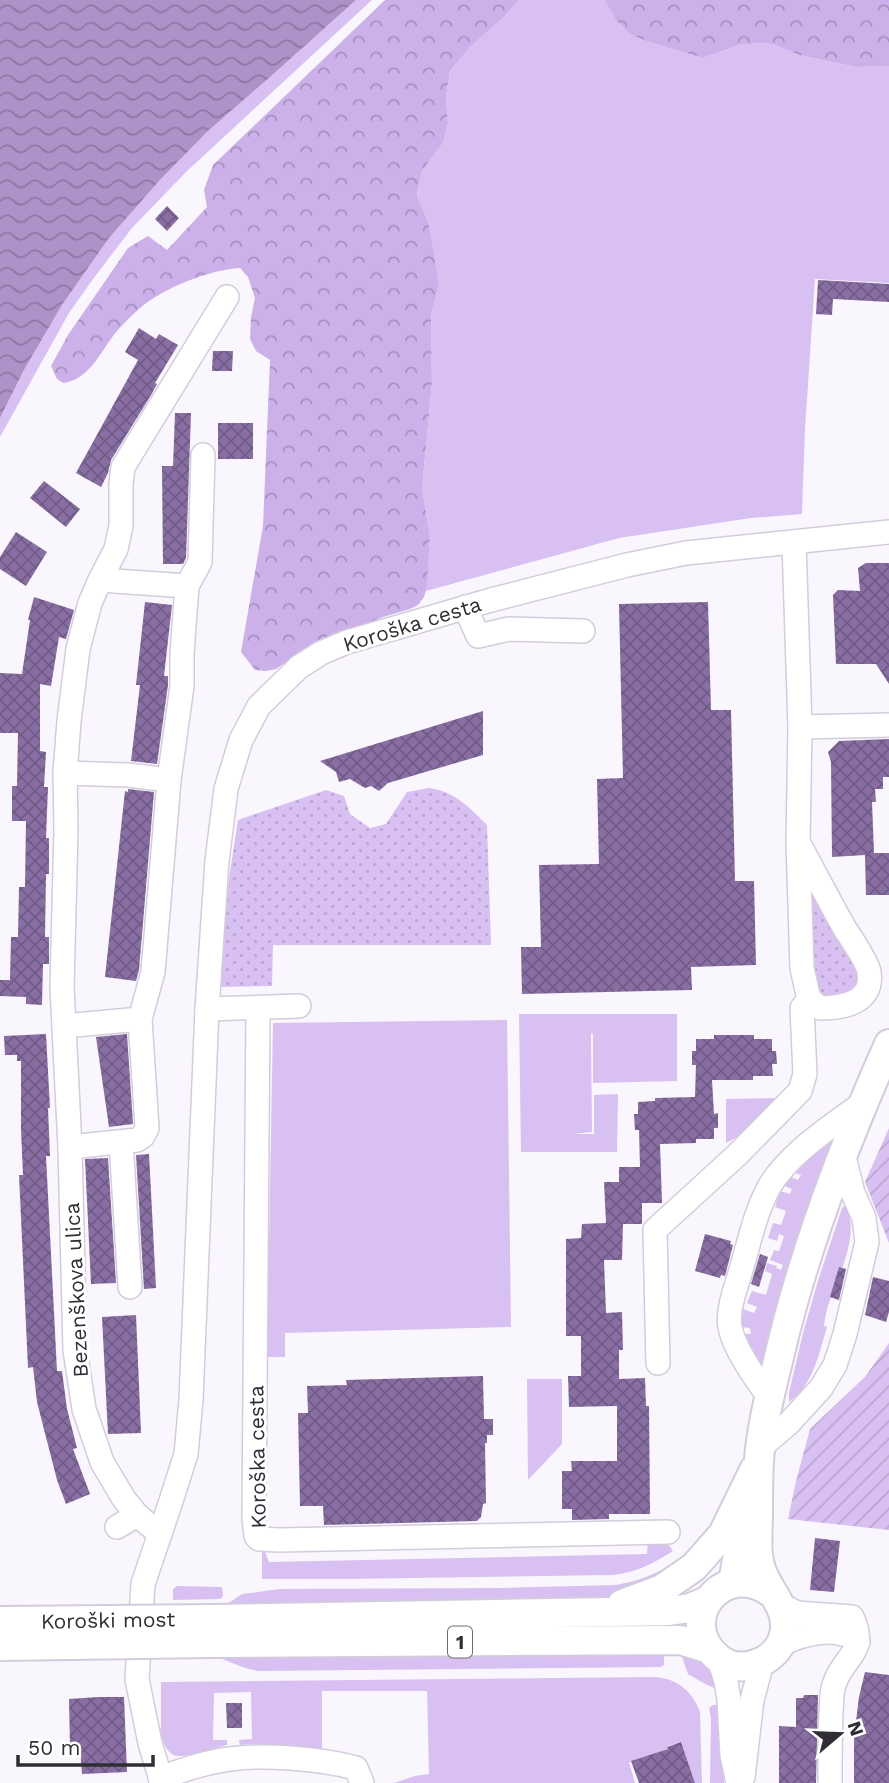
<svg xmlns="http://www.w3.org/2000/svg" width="889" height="1783" viewBox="0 0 889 1783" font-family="'Work Sans',sans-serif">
<defs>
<pattern id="forest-crowns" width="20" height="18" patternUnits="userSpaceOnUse" patternTransform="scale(1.75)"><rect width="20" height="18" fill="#ccb0e9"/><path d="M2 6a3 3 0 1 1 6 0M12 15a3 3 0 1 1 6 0" fill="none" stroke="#a690be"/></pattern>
<pattern id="park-dots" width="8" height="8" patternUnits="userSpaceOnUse" patternTransform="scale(1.75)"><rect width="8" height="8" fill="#d8c0f2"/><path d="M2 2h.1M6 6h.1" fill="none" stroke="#baa5d0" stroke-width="1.8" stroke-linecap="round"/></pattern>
<pattern id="garden-furrows" width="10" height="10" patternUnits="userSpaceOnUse" patternTransform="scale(1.75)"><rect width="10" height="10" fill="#d8c0f2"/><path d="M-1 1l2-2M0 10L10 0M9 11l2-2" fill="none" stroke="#baa5d0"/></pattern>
<pattern id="water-waves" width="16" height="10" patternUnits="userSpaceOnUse" patternTransform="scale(1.75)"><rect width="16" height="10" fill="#ad92c9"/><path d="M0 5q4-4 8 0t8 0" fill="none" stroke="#8d78a4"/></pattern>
<pattern id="building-cross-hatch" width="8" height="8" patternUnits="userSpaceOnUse" patternTransform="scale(1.75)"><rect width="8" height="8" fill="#896ea3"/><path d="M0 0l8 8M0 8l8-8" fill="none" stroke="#705b86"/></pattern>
</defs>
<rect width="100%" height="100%" fill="#faf6fd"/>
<g fill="#d8c0f2">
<path d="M356,0H372L186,172L132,228L93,279L69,313L0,437V418L24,370L62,305L109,238L160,180L208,131L269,78Z"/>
<path d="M519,0H605L649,42L703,58L739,45L759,43L773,44L799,55L856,67L889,66V283L815,279L805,429L802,514L751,518L619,538L426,591L430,536L422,489L432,382L431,315L439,284L417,197L422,171L443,143L448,123L446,97L450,71L470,47L501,20Z"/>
<path d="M519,1014H677V1081L593,1083V1034L591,1033L592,1132L573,1134H594V1095L618,1094L617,1152H521Z"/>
<path d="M507,1020L511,1327L285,1333V1357H267L273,1023Z"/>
<path d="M780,1098L751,1130L726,1143V1099Z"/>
<path d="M836,1135L764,1365L759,1366L740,1334H751L750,1328L741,1327L743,1309L754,1313L757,1307L747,1303L752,1291L766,1295L772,1274L765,1271L767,1263L777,1266L776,1268L781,1270L783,1265L770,1260L774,1250L779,1251L784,1236L779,1234L777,1241L768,1238L773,1223L781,1225L786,1211L775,1207L780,1191L790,1194L792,1189L782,1185L788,1176L798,1180L801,1175L788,1170Z"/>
<path d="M844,1206C863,1228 837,1280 829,1303C826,1311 825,1318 824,1326L827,1327C819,1353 813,1386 789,1402V1393L803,1333L818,1281L842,1208Z"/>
<path d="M527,1379H562V1444L528,1480Z"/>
<path d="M648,1540H665L673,1551C652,1564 638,1572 613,1575L347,1579H262V1549H264L269,1562L647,1554Z"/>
<path d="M676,1562L682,1564L615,1597L388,1606H224L242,1594L280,1589L503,1588L616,1585C638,1581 657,1574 676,1562Z"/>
<path d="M177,1586L222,1587L223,1596L220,1599L173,1600V1589Z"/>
<path d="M664,1650V1665L661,1667L259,1671C241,1669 227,1659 210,1655Z"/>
<path d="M680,1651L697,1656L710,1668L722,1691L707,1685L688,1674Z"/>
<path d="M654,1677C676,1678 692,1690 700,1712L702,1783H695L681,1742L667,1746L668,1749L629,1762L635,1783H394L415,1776L429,1774L427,1691H322V1750L252,1744L240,1745L239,1740L252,1739L251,1692L214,1693L213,1740H227V1745C215,1748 181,1761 172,1754C164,1749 162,1737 159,1729L161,1728V1682Z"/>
<path d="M713,1705H723L724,1783H710L711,1719L709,1708Z"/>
</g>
<g fill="url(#forest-crowns)">
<path d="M385,0H519L501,20L470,47L450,71L446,97L448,123L443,143L422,171L417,196L429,226L439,284L431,315L432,382L422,489L430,536L427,586L424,597L418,605L410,609L383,617L338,635L334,633L309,646L276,669L266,671L255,670L241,652L263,526L270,360L256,351L250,339L251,317L255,298L248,277L240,268C208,270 164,288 140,308C131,316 120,327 113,336C99,355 88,380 63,383L57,379L51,366L68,335L128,248L148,236L167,250L207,207L204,190L213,165Z"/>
<path d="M605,0H889V66L856,67L799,55L773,44L759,43L739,45L703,58L649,42L630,34L616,20Z"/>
</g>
<g fill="url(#park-dots)">
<path d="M429,788C454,791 470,808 487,825L491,945H273L272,986L220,987L229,878L238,820L326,790L344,796L350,814L370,828L386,824L407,792Z"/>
<path d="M810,881L859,971C859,990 840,1004 822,994C821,993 814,986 813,985Z"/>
</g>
<g fill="url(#garden-furrows)">
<path d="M889,1128V1243L865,1182Z"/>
<path d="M889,1343V1530L788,1519L796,1481L810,1429L865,1377Z"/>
</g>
<path fill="url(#water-waves)" d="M0,0H356L269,78L208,131L160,180L109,238L62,305L24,370L0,418Z"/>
<g fill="url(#building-cross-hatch)">
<path d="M167,206L179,218L167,231L155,219Z"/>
<path d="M818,280L889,284V302L833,299L832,315L816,314Z"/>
<path d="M139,328L156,339L159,334L178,345L155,383L157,384L151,395L111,460L108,473L101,487L76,473L138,360L125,352Z"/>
<path d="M213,351H233L232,371H212Z"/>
<path d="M175,413H191L186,558L183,564H163L162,466H173Z"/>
<rect x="218" y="423" width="35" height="36"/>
<path d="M44,481L80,509L66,527L30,498Z"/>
<path d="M16,532L47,552L26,586L0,569V557Z"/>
<path d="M866,563H889V684L876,664H836L833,595L838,590L860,591L858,568Z"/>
<path d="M34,597L74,610L66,639L59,637L51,686L40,684V751L46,752L44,787H48L46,838H49V874H46L45,937H49V964H43L42,1005L26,1004V997L0,996V980H10L11,937H18L19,887H25L26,821H12V786H17L18,733H0V673L22,674L30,620H28Z"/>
<path d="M145,602L172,605L164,676H168V685L157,764L131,761L140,685H136Z"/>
<path d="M708,602L711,710H731L735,881H754L756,965L691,967L692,990L522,994L521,947H541L539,865L599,864L597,779L623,778L619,604Z"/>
<path d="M483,711V755L388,783L379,791L371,786L365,788L350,779L339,782L336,772L320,761Z"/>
<path d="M889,739V777H883V789H875L876,802H872L874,853H889V895H866L865,855L832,857L831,762L828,752L839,741Z"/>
<path d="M128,789L154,792L139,970L136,981L105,977L125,791L128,792Z"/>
<path d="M46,1034L50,1108H48L50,1156H46L57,1371H62L67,1409L77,1448L73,1449L90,1494L66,1504L57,1480L37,1402L33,1367L28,1368L19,1175H23L21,1130V1061H17V1055H5L4,1036Z"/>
<path d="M127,1034L133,1124L109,1127L96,1037Z"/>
<path d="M714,1035H754V1039H772V1051H776L777,1064H772L773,1076H753V1080H712L714,1114L718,1113V1128H714V1139H696V1143L660,1144L662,1203H642V1224H623L622,1260H604L606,1313L622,1312L623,1350H619V1379L645,1378L646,1406H649L650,1514H609V1519L572,1520V1509H562V1471H572L571,1461H617V1406L569,1407L568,1376H581V1336H566V1239L581,1238L582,1224L606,1223L604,1182H619V1167H640L639,1130H635L634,1114H638V1102L655,1101V1098L695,1097L696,1065H692V1051H696V1039H714Z"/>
<path d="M149,1154L156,1288L144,1289L136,1155Z"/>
<path d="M108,1158L116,1283L91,1284L85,1159Z"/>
<path d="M705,1234L731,1241L730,1244L733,1245L725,1276L721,1275L720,1278L695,1271Z"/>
<path d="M760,1254L768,1257L759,1287L751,1284Z"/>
<path d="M839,1267L846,1269L839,1300L830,1297Z"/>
<path d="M873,1277L889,1281V1312L886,1322L865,1315Z"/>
<path d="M136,1315L141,1433L108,1434L102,1317Z"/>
<path d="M483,1376L484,1419H493V1435H487V1443H485L486,1503L483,1504L481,1517L477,1521L324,1525L323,1506H300L298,1413H308L307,1386L347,1385L346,1380Z"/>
<path d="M815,1538L840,1541L834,1592L810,1590Z"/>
<path d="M865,1672L889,1675V1783H854V1737L859,1697Z"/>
<path d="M804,1695H818L816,1783H779V1726L796,1727V1698H803Z"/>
<path d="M98,1697H124L127,1772L82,1774L80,1746H70L69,1699Z"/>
<path d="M226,1703H242V1728H227Z"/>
<path d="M681,1742L695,1783H639L631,1761L668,1749L667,1747Z"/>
</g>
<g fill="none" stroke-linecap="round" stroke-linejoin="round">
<defs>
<g id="minor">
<path d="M794,542L800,727L798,842L802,968L809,999L820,1008C842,1008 874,1003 869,972C868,963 851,938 845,929C829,901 814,871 798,842"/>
<path d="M100,580L187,586L182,654V686L169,780L153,972L140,1019"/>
<path d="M187,586L200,562L203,455"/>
<path d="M465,607L478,636L509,629L583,631"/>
<path d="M800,727L889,725"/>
<path d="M65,773L128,775L169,780"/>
<path d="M258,1008L254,1519L256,1536L259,1539L279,1540L668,1532"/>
<path d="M207,1009L299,1006"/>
<path d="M64,1026L140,1019L147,1128L143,1136L137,1140L70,1147"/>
<path d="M121,1142L130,1287"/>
<path d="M658,1363L655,1230L737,1155L800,1091L805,1074L802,1008L809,999"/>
<path d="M769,1397C756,1379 734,1349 730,1327C727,1309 736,1288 741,1270C749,1243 755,1214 768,1189C786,1155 833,1125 863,1103"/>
<path d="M760,1448L789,1423L821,1388L835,1365L845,1334L867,1242L864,1218L853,1193L843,1153"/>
<path d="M117,1527L137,1515"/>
<path d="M160,1534L137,1515L124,1499L102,1462L84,1409L75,1350L70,1147L62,987L66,829L65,773L69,721L78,649L90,603L100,580L116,549L121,526V484L123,467L227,297"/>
<path d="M781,1605L797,1613L852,1617C869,1654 843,1655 834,1685C831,1694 832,1703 831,1712C830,1736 830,1759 830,1783"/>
<path d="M781,1644C803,1634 838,1624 858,1642"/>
<path d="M719,1659L726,1681L729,1700L732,1755L738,1783"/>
<path d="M743,1777L752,1700L762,1663"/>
<path d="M160,1778C183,1770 206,1762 230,1759C265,1754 322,1759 356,1768L362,1783"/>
<path d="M162,1783L150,1743L137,1679L143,1584L171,1501L186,1454L191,1400L207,1009L217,861L226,789L241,740L259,706L299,667L321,653L347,642L491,600L627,565L686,553L889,532"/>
</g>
<g id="major">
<path d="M733,1583L745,1514"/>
<path d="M773,1594C723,1556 675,1621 717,1657C739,1677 777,1663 784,1635C790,1610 770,1593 762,1572C755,1554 758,1533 758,1514C758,1497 758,1479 759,1461C761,1427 771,1391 779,1357C804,1249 844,1145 889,1044"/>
<path d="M622,1604L662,1589L694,1567L723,1534L754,1470"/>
<path d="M216,1619L669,1611L690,1608L707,1601"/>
<path d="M212,1643L680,1640L707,1648"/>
</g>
</defs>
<use href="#minor" stroke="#d3ccdc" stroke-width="26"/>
<use href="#major" stroke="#d3ccdc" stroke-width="32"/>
<use href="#minor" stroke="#fff" stroke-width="23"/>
<use href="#major" stroke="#fff" stroke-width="28"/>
<defs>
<g id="major-bridge">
<path d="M0,1621L216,1619"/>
<path d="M0,1646L212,1643"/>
</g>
</defs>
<use href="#major-bridge" stroke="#d3ccdc" stroke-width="32" stroke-linecap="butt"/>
<use href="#major-bridge" stroke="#fff" stroke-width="28"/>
</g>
<g text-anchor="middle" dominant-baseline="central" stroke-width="6" stroke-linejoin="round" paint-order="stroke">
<rect fill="#fff" stroke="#6e6c71" stroke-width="2" x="448" y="1626.5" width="24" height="31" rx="5"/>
<g font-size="19" font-weight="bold" fill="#302d34">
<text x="460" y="1642">1</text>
</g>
<g font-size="21" fill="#302d34" stroke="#fff">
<text transform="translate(412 624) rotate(-17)">Koroška cesta</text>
<text transform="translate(76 1290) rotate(-93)">Bezenškova ulica</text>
<text transform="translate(257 1457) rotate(-91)">Koroška cesta</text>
<text transform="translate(108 1620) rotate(-1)">Koroški most</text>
</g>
</g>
<g transform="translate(840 1734) rotate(71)" stroke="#ffffff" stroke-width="5" paint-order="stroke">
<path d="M0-5L12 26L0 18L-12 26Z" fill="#302d34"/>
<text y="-10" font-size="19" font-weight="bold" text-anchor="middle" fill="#302d34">N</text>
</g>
<path d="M18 1755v10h135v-10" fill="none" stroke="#302d34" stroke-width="3.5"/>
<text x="28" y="1755" font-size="21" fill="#302d34" stroke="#ffffff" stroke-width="5" paint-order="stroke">50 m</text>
</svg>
